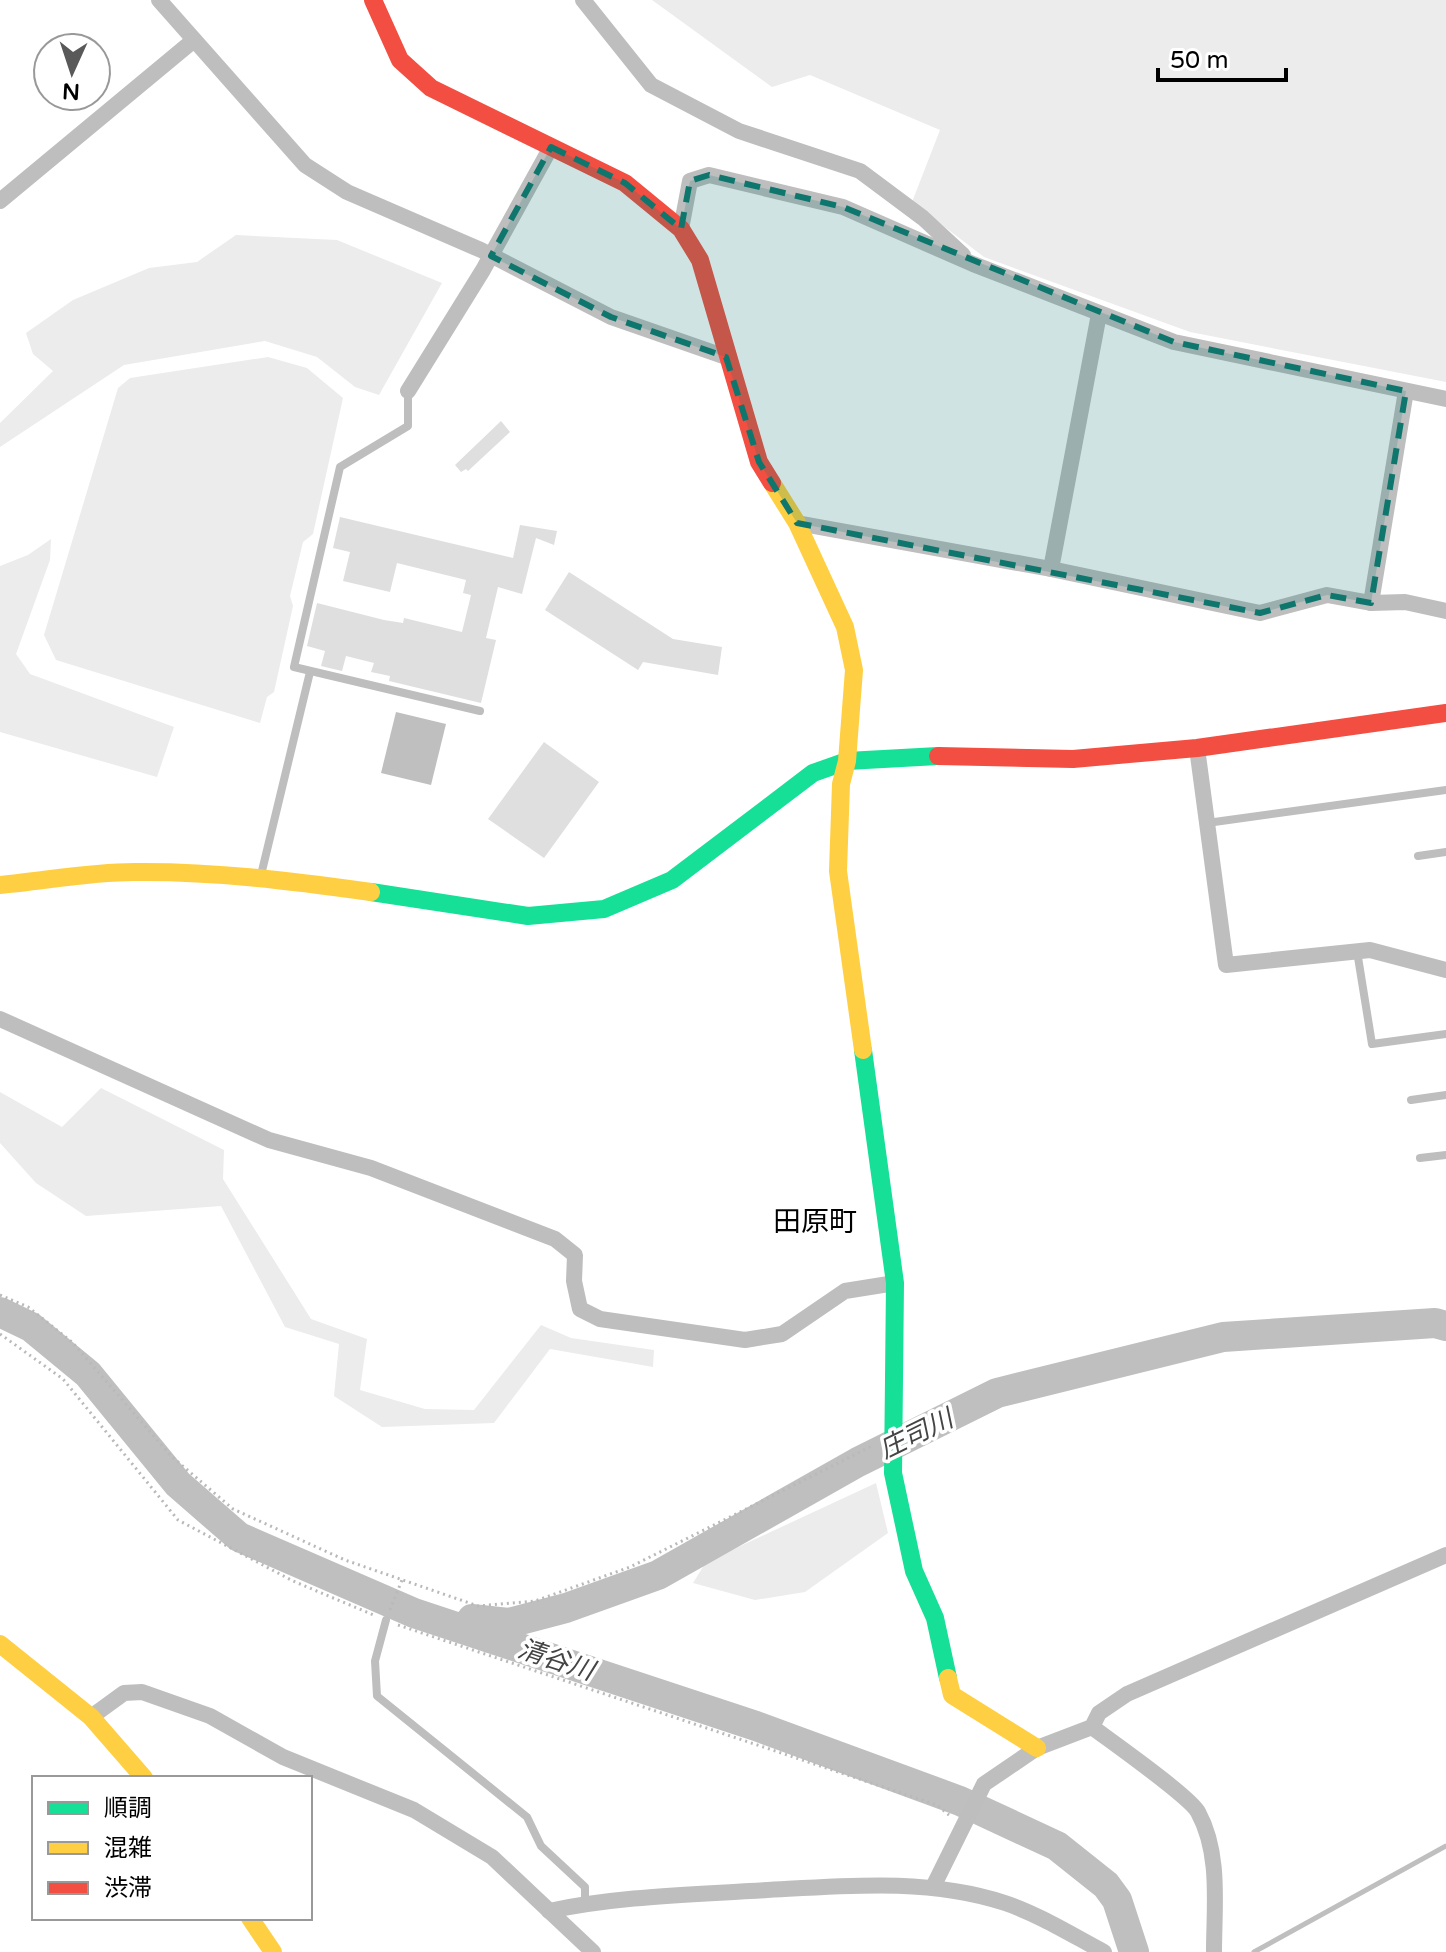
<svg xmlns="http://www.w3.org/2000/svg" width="1446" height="1952" viewBox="0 0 1446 1952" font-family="'Varela Round','Noto Sans JP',sans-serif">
<rect width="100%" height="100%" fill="#fff"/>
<g fill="#ececec">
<path d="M652,0H1446V382L1190,332L984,257L912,202L940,130L810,75L772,87Z"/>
<path d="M236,235L337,240L442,283L379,395L355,387L317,357L265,341L124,365L0,447V423L53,371L33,354L26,333L73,300L149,268L197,262Z"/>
<path d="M268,357L307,368L343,398L313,534L303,542L290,596L293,606L274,692L267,697L260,723L56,660L44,635L118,388L130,378Z"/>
<path d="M51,539L50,560L16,654L30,674L174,727L157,777L0,732V566L28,555Z"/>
<path d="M101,1088L224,1150L223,1179L311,1319L367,1339L360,1390L425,1409L474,1410L541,1325L571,1338L654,1350L653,1367L550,1349L494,1423L382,1427L334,1396L339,1344L285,1327L221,1206L86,1216L36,1183L0,1143V1092L62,1127Z"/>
<path d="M876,1483L888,1533L805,1592L755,1600L693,1583L706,1562Z"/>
</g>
<path fill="#bfbfbf" d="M396,712L446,724L431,785L381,773Z"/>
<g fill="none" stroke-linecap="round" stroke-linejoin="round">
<path stroke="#bfbfbf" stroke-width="5" d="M1254,1952L1446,1846"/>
<g stroke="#bfbfbf" stroke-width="30">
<path d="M0,1312L31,1327L88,1374L178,1484L239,1537L414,1613L756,1726L960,1801L1057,1846L1106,1885L1117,1900L1134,1952"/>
<path d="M472,1619L509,1623L566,1608L658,1575L858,1462L997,1393L1223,1337L1435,1323L1446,1326"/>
</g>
</g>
<g fill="#dfdfdf">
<path d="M501,421L510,432L468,471L466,469L461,472L455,465Z"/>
<path d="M340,517L513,558L520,525L557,531L554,545L536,538L522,594L498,587L486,638L496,640L481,703L389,681L390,676L371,672L374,663L346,656L342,671L321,666L325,651L307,646L317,603L384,620L403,623L404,618L462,632L471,595L463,593L466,580L397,563L390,592L343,581L350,552L333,548Z"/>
<path d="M569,572L673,639L722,647L718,675L643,662L638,670L545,610Z"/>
<path d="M544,742L599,782L544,858L488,819Z"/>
</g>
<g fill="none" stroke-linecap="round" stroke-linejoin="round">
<g stroke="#b9b9b9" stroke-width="3" stroke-dasharray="2 4" stroke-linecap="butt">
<path d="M0,1295L28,1307L72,1342L171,1456L233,1509L345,1560L478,1606L535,1601L630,1567L874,1445"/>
<path d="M0,1334L63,1379L178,1520L293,1581L376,1616"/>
<path d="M390,1610L402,1580"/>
<path d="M398,1625L937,1805L949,1815"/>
</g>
<g stroke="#bebebe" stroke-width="8">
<path d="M408,391V426L340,467L294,667L480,711"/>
<path d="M1207,823L1446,790"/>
<path d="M1418,856L1446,852"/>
<path d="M261,875L310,672"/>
<path d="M1357,951L1372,1044L1446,1034"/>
<path d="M1411,1100L1446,1095"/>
<path d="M1420,1158L1446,1155"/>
<path d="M386,1620L375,1661L377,1696L527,1817L541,1846L585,1887V1903"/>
</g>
<g stroke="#bebebe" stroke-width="16">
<path d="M159,0L305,165L347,192L481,250L611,317L726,357"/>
<path d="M583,0L651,85L739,131L860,171L923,218L963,255"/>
<path d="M0,201L194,40"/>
<path d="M681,229L690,181L709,175L843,207L973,264L1174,342L1446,399"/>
<path d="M408,391L483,270L551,147"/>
<path d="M797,523L1051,569L1260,613L1327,595L1371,603L1405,602L1446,611"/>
<path d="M1051,569L1099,314"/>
<path d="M1371,603L1406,391"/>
<path d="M1197,748L1226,965L1370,950L1446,970"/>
<path d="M0,1019L269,1140L371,1168L555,1239L575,1255L574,1281L580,1309L600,1319L745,1340L782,1334L845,1291L895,1283"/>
<path d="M91,1717L124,1693L142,1692L210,1716L283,1757L414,1810L492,1857L593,1952"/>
<path d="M1092,1727C1112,1742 1189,1796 1198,1812C1221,1854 1214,1906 1214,1952"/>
<path d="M933,1887L984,1784L1037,1748L1092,1727L1099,1713L1127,1694L1446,1555"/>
<path d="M549,1911C614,1897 683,1895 750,1891C834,1887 923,1876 1005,1903C1038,1914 1072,1935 1104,1952"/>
</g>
<g stroke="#16e098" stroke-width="18">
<path d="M371,892L528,916L604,909L672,880L813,773L847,761L938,756"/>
<path d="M863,1050L895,1283L893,1473L914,1571L935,1618L948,1678"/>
</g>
<g stroke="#ffcf43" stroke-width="18">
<path d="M772,483L797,523L845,627L854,670L847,761L841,784L838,871L863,1050"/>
<path d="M0,885C44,881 89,872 134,872C214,871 291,881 371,892"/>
<path d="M0,1644L91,1717L144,1778"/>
<path d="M948,1678L952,1695L1037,1748"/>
<path d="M250,1918L273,1952"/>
</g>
<g stroke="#f24e42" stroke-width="18">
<path d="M373,0L400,60L431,88L625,183L681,229L700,260L759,462L772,483"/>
<path d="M938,756L1073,759L1197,748L1446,713"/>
</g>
</g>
<path fill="#0f766e" fill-opacity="0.2" stroke="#0f766e" stroke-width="6" stroke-dasharray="16 10" stroke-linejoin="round" d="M551,147L625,183L681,229L690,181L709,175L843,207L1174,342L1406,391L1371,603L1327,595L1260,613L797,523L759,462L726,357L611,317L491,256Z"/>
<g text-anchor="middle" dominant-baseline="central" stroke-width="7" stroke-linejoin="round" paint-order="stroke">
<g font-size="26" font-style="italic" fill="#444" stroke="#fff">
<text transform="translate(916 1434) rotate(-26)">庄司川</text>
<text transform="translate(556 1660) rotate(18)">清谷川</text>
</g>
<g font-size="28" fill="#000" stroke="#fff">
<text x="815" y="1222">田原町</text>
</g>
</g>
<rect x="32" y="1776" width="280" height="144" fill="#ffffff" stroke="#999999" stroke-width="2"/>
<rect x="48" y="1802" width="40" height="12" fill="#16e098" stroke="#999999" stroke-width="2"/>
<text x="104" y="1816" font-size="24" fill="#000000">順調</text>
<rect x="48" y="1842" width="40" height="12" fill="#ffcf43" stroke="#999999" stroke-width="2"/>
<text x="104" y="1856" font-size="24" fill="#000000">混雑</text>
<rect x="48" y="1882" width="40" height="12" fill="#f24e42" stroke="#999999" stroke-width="2"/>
<text x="104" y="1896" font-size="24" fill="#000000">渋滞</text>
<g transform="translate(72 72) rotate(183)"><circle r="38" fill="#ffffff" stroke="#999999" stroke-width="2"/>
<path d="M0-6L14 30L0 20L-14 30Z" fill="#595959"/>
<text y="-12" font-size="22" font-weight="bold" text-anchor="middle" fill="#000000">N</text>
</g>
<path d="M1158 68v12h128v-12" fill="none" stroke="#000000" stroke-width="4"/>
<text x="1170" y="68" font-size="24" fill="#000000" stroke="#ffffff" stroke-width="6" paint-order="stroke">50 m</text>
</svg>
